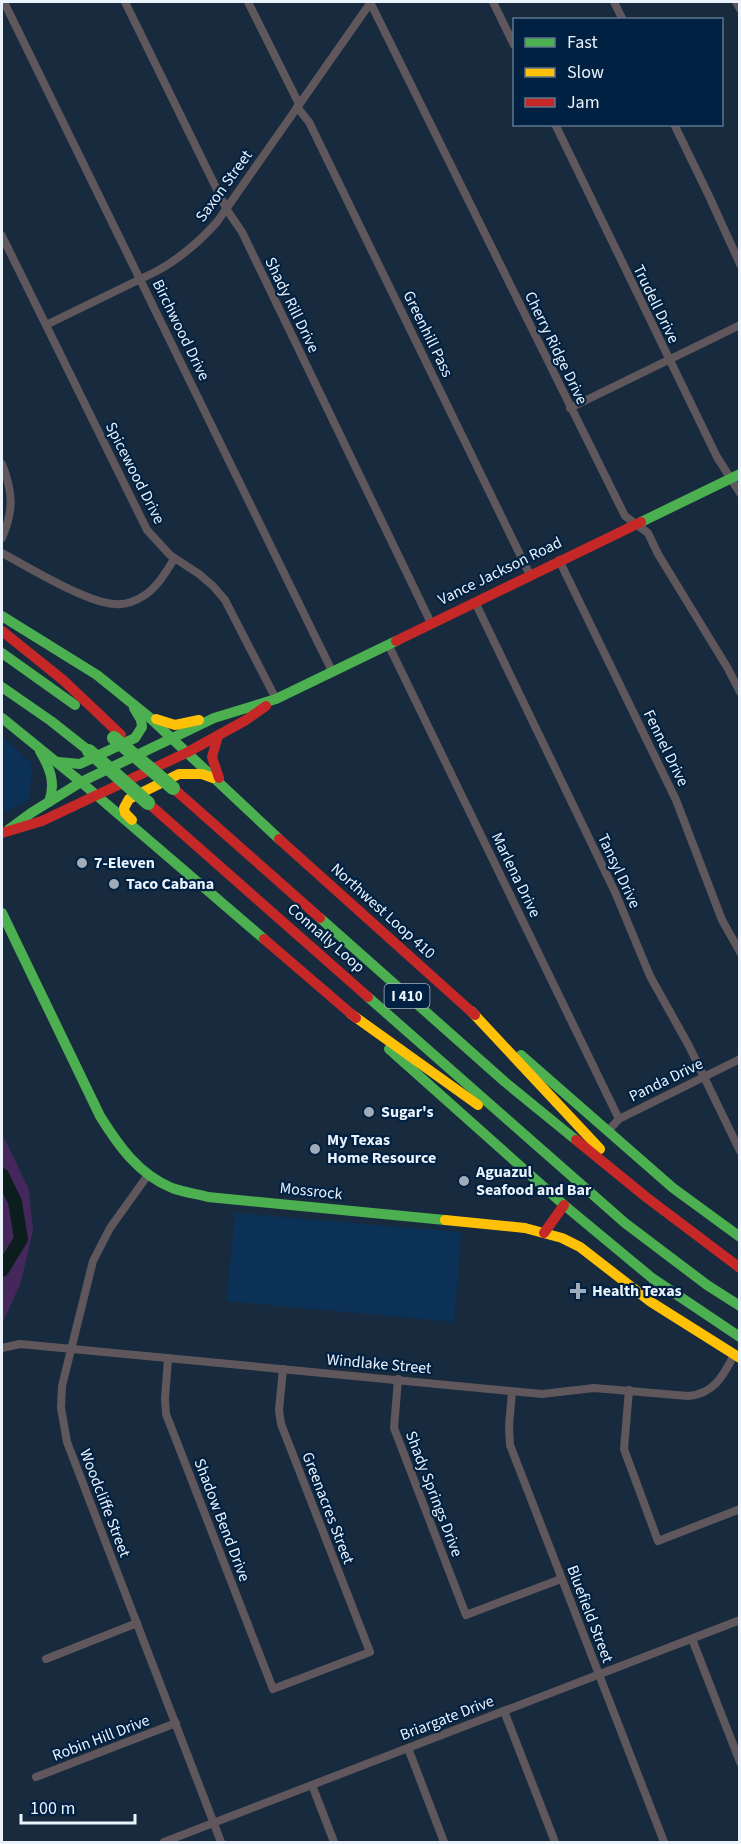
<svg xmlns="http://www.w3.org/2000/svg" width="741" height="1844" viewBox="0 0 741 1844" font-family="'Source Sans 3',sans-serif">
<rect width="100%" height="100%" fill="#182b3e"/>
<g fill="#0b3156">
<path d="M2,736L32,764L29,800L2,814Z"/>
<path d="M235,1213L461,1232L454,1322L227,1301Z"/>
</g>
<path fill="#44285b" d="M2,1133L29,1190L33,1230L21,1282L2,1325Z"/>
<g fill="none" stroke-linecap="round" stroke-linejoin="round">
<path stroke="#0c1d1e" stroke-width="14" d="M2,1175L15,1202L21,1239L2,1270"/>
<g stroke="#60575c" stroke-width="8">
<path d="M4,2L332,671"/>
<path d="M125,2L227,210L242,232L431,623"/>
<path d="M248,2L299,104"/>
<path d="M370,2L625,516L648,533L658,554L727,667L740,692"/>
<path d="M493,2L514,45"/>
<path d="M614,2L623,20"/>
<path d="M736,2L740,9"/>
<path d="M297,107L309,122L530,575"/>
<path d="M555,124L717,457L740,493"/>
<path d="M674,124L709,196L740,264"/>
<path d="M2,236L147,530L170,555L199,574L213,586L225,600L276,699"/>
<path d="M46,325L157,271C181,258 199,242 217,222L371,2"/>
<path d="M570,408L740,325"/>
<path d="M2,464C13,492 14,510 2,538"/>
<path d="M2,553C28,567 87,603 115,604C126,605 136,601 145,595C158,586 166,572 174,559"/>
<path d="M559,560L676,800L722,920L740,952"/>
<path d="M475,602L615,892L650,976L689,1046L740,1151"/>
<path d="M388,644L619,1119"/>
<path d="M608,1131L619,1119L740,1059"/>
<path d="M148,1175L110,1228L93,1261L62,1386L61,1408L67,1442L221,1842"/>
<path d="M2,1348L20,1344L542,1394L594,1388L688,1396C714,1394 723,1376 734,1355"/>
<path d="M168,1358L165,1399L166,1414L273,1689L370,1652L281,1424L279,1410L283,1369"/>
<path d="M398,1379L394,1428L466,1615L561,1579"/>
<path d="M629,1390L624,1449L658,1541L740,1509"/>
<path d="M512,1392L509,1426L510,1445L664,1842"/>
<path d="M692,1639L740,1762"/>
<path d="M46,1659L137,1623"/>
<path d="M504,1711L555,1842"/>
<path d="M408,1748L444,1842"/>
<path d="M36,1777L176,1723"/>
<path d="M312,1785L334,1842"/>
<path d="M164,1842L740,1620"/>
</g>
<g stroke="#4caf50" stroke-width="10">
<path d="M641,522L740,474"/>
<path d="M2,616L97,675L149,717L279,839"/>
<path d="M2,653L75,705"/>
<path d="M2,687L51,721L89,751"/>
<path d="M2,718L81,782L264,939"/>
<path d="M40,751C50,768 56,783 49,802"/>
<path d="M58,762L80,764L135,738L142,727L141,720L134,708"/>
<path d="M8,830L31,813L81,782L214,718L276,699L396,641"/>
<path d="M2,913L100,1116C118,1145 138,1174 172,1188C183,1192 196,1194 208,1197L445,1220"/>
<path d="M320,918L505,1082L576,1140"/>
<path d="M368,997L625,1223L707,1285L740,1306"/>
<path d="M389,1049L564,1205L652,1278L740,1337"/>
<path d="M521,1055L673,1188L740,1237"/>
</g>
<g stroke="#ffc107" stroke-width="10">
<path d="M156,719L175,725L199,720"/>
<path d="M132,820L125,813L124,808L129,799L179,774H202L213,778"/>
<path d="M471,1011L600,1149"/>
<path d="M351,1014L478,1105"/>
<path d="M445,1220L525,1228L562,1238L580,1247L651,1302L740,1358"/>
</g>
<g stroke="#c62828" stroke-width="10">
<path d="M2,631L63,680L121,735"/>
<path d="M396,641L641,522"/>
<path d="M218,736L212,757L219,778"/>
<path d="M173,788L320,918"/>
<path d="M148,803L368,997"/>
<path d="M2,833L42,821L188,752L246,720L266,706"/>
<path d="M279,839L475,1015"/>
<path d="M264,939L356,1018"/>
<path d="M576,1140L646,1197L740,1268"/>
<path d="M544,1233L564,1205"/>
</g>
<g stroke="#4caf50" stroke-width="14">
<path d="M114,738L173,788"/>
<path d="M89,751L148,803"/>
</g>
</g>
<g fill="#a0acb9" stroke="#002142" stroke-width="2">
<circle cx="82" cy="863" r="6"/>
<circle cx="114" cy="884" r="6"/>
<circle cx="369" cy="1112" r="6"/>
<circle cx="315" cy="1149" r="6"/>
<circle cx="464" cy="1181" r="6"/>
<path d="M575 1282h6v6h6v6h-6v6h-6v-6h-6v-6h6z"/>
</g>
<g text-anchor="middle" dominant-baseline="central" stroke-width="4.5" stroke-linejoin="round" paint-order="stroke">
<rect fill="#002142" stroke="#a4b3c4" stroke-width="1.5" x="384.5" y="984" width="45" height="24" rx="4.5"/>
<g font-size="15" font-weight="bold" fill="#eaf2fb">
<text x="407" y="996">I 410</text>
</g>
<g font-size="16" fill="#eaf2fb" stroke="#002142">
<text transform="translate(224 186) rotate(-54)">Saxon Street</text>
<text transform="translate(656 304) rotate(64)">Trudell Drive</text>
<text transform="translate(292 305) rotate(64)">Shady Rill Drive</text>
<text transform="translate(181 330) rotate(64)">Birchwood Drive</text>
<text transform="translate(428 334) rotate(64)">Greenhill Pass</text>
<text transform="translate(556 348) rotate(64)">Cherry Ridge Drive</text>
<text transform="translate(135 473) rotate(63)">Spicewood Drive</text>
<text transform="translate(500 571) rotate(-26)">Vance Jackson Road</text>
<text transform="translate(666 748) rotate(64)">Fennel Drive</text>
<text transform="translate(619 871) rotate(65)">Tansyl Drive</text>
<text transform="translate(516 875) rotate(64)">Marlena Drive</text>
<text transform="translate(383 911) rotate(42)">Northwest Loop 410</text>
<text transform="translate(326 938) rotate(41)">Connally Loop</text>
<text transform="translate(666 1080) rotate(-26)">Panda Drive</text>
<text transform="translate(311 1191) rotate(6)">Mossrock</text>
<text transform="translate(379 1364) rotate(5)">Windlake Street</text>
<text transform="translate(434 1494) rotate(69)">Shady Springs Drive</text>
<text transform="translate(105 1503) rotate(69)">Woodcliffe Street</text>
<text transform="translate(328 1508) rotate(69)">Greenacres Street</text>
<text transform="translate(222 1520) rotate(69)">Shadow Bend Drive</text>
<text transform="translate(590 1614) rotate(69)">Bluefield Street</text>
<text transform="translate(447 1718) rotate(-21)">Briargate Drive</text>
<text transform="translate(101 1738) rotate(-21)">Robin Hill Drive</text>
</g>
<g font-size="16" font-weight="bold" fill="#eaf2fb" stroke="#002142" text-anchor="start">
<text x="94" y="863">7-Eleven</text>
<text x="126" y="884">Taco Cabana</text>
<text x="381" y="1112">Sugar's</text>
<text x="327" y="1140">My Texas<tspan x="327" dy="18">Home Resource</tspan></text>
<text x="476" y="1172">Aguazul<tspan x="476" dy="18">Seafood and Bar</tspan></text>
<text x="592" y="1291">Health Texas</text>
</g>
</g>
<rect width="741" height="1844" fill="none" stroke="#eaf2fb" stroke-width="6"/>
<rect x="513" y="18" width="210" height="108" fill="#002142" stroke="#5e758c" stroke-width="1.5"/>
<rect x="525" y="38" width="30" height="9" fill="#4caf50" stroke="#5e758c" stroke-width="1.5"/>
<text x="567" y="48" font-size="18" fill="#eaf2fb">Fast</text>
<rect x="525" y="68" width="30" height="9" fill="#ffc107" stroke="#5e758c" stroke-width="1.5"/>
<text x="567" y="78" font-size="18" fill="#eaf2fb">Slow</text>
<rect x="525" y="98" width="30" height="9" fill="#c62828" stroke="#5e758c" stroke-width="1.5"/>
<text x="567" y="108" font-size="18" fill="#eaf2fb">Jam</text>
<path d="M21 1814v9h114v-9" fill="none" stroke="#eaf2fb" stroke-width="3"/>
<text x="30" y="1814" font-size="18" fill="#eaf2fb" stroke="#002142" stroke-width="4.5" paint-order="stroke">100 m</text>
</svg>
